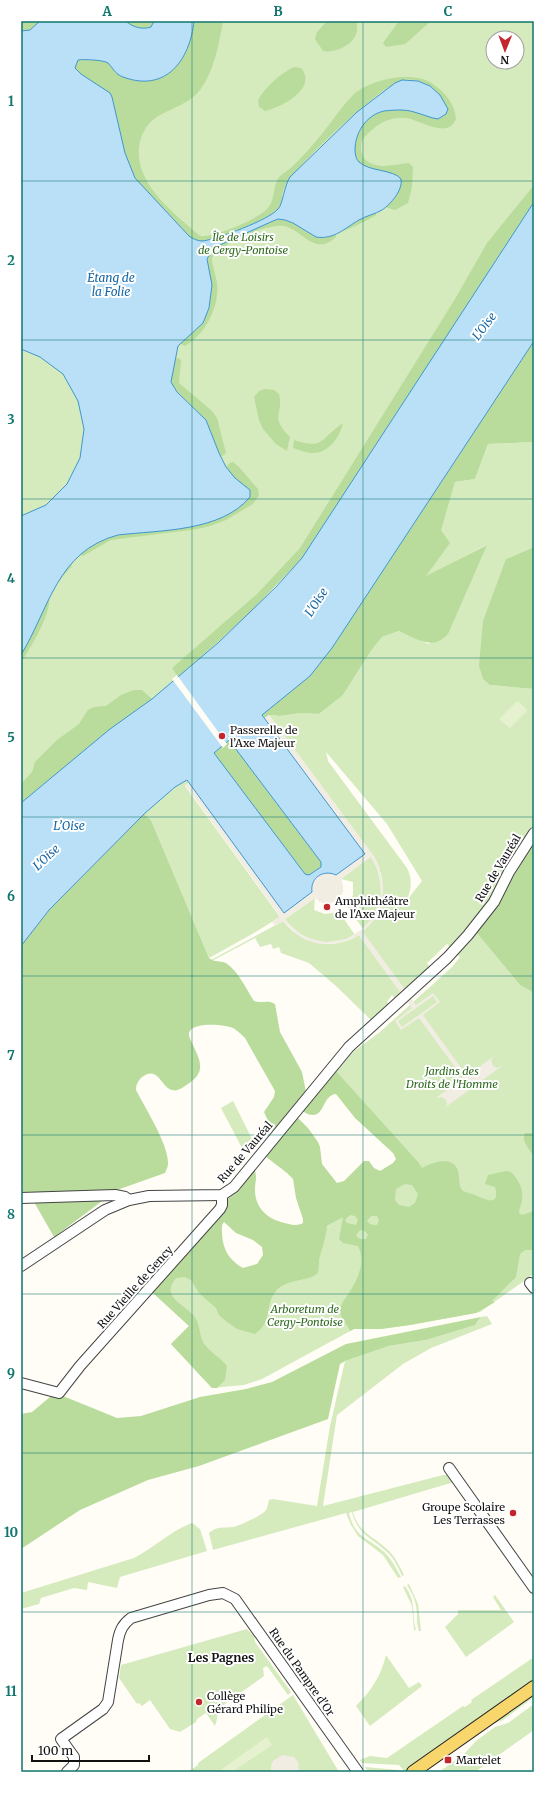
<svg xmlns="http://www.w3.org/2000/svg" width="555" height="1793" viewBox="0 0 555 1793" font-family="Merriweather,serif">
<rect width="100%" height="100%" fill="#fffdf5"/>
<g fill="#d5ebbd" fill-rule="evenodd">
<path d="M21,21H534V202L302,558L219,642L152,699L110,729L21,803ZM493,38H517V62H493Z"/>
<path d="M534,442V547L506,559L490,685L534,689V844L521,863L500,901L476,932L520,985L534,993V1274L480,1312L410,1325L381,1329H354L262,1379L244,1385L212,1388L171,1344L189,1326L152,1292L180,1262L226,1300L317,1233L343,1216L409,1168L335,1070L346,1057L380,1032L452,967L460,957L447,944L427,963L430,967L405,990L362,932C384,912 388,886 376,860L269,715L280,716L301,713L319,714L343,695L371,651L382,637L399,631L429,644L486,545L425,577L455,482L475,479L488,444ZM326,752L387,824L422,881L407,900C411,889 413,880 407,868L328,761Z"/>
<path d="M187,780L189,783L185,786L280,917L254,933L209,958L151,820L144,814L175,787Z"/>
<path d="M371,856C385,879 386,910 363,929L347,906L353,895V882L341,879Z"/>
<path d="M315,898L314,910L325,914L339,912L355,935C332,949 300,942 285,919Z"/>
<path d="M283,921C302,945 332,951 359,935L401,993L395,999L392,995L387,1002L389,1004L371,1020L336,986L309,963L281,953L279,947L273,949L271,944L260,947L255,938L212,961L211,960Z"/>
<path d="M233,1101L254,1143L243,1150L221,1108Z"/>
<path d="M487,1316L492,1324L431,1348L403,1364L337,1415L323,1506L443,1475H448L454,1482L353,1512C359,1534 374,1536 389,1551C396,1558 400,1567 404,1575L402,1576C398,1567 394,1558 387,1552C371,1537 358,1535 352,1512L349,1513C355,1538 367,1537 383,1551C391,1558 396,1568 401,1577L398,1578L383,1555L358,1536L351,1525L346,1513L213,1550L209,1533C217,1526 223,1528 233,1527C239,1526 263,1515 266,1510C268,1507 268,1503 269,1500L273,1499L317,1506L330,1426L345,1361L389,1346L426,1340L477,1323L481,1317Z"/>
<path d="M192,1523L200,1529L207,1551L120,1577L117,1588L88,1582L87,1590L74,1588L41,1598L39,1604L21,1609V1593L134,1558C154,1548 170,1531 192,1523Z"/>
<path d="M409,1584L418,1604L421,1631H419C417,1626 417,1621 417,1615C417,1604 413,1594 407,1585Z"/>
<path d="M405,1586C417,1603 411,1612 416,1630H414L412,1606L403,1587Z"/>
<path d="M495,1595L514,1622L466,1657L445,1627L458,1614V1610H501L493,1597Z"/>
<path d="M247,1629L254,1636L255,1642L291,1692L288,1695L267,1666L263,1668L264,1676L218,1709L219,1711L217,1713V1719L215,1726L206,1713L197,1719L196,1722L180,1732L170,1729L150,1700L142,1706L139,1703L137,1704L119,1678L121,1665Z"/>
<path d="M386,1655L409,1688L419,1682L422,1686L370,1726L356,1706C371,1691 381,1676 386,1655Z"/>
<path d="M534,1657V1681L408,1772H405L399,1765L362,1763L360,1760L370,1756L387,1758L463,1706L465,1707L472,1702L471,1700Z"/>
<path d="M534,1692V1697L503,1720L489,1725Z"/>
<path d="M293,1695L339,1772H188L198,1765V1763Z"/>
<path d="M534,1704V1730L475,1772H439L464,1754L476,1741L495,1727L508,1723Z"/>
<path d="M365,1767L398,1770L400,1772H368Z"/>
</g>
<g fill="#b9dc9c" fill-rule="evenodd">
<path d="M21,21H40L30,30L21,31Z"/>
<path d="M126,21H154L151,27C142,30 132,27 126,21Z"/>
<path d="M194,21H223C219,44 214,71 200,90C189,105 169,108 154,119C146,125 140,137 139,147C135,185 175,214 200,236C213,238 258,219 267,209C276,200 272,185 280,176C284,172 289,170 292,167C302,157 312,146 321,135C332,122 341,107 353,95C370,79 414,70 433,84C445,92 455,104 456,119C447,140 421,120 406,118C393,117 382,121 372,130C366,135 361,139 361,147C361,153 362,157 367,161C379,170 395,164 409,163L413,167L412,187L408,203L395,210L385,207L394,198L392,174C381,171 366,170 358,161C355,158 355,153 355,149C355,132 367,114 384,111C393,110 403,109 412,111C423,113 435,123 446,114L447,107C437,92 425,77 404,80C383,82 296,166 285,186C281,193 283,204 278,209C269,219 216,240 203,241C197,241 193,239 189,236L135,178L125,153L112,97L76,70L75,65L78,60C83,59 104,60 108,63C113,68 115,74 123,77C166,93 190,60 194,21Z"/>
<path d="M327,21H356C363,40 339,54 323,51L315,39L317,32Z"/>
<path d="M399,21H431L405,44L386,47L383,43Z"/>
<path d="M294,67L301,68C318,88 282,107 265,111L259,107L258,100C266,86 280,74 294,67Z"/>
<path d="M534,185V202L302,558L249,614L178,677L172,668L257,594L300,548L455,299L487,243Z"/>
<path d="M376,212V215C372,218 346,231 342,231L358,220Z"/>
<path d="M278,219C304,220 307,245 336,235V237C314,257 303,230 284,226C268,223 219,244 212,258C212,267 216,274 217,283C220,306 205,335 185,346L179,343L203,323L209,308L212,285L207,263L209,253L220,244Z"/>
<path d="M534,341V442L488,444L475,479L455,482L441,530L450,543L426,576L487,545L448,634C433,651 417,639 399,631L382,637L371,651L343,695L319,714L301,713L280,716L269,715L265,718L262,715L310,676L332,648Z"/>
<path d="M175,357L180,359L181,361L179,383L212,411L217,418L226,453L221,457L219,453L206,420L172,386L171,377Z"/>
<path d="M265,389L274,390L279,394C284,414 269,416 290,437L287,451L276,444L263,429L259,420L254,397L259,391Z"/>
<path d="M343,423C340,437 328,454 312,453C306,453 300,450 293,448L294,440C324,450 320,439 343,423Z"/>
<path d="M233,462L239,467L258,489L259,495L253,504L226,520L210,526L198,529L111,540L83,556L80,555C127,512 206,548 250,497L226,467L230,463Z"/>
<path d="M534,547V689L490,685L483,679L479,666L483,621L506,559Z"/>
<path d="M71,564L72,566L57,583L52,594H50L58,580Z"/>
<path d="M49,598C52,613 29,650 21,663V655Z"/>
<path d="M134,690H142L152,699L110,729L21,803V784L32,772L35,762L57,740L79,724L88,710L94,707L106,706L121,695Z"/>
<path d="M229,740L321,862L322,866L309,875L305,874L214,753Z"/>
<path d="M144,814L151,820L209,958C215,963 220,960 226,963C239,972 246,989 254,1001C261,1004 268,999 275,1004L280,1032L302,1072L306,1092L273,1132L264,1112L274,1097L275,1091L245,1038C241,1034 238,1031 233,1028C223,1024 187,1021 189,1036C197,1056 210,1070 188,1084C183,1087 178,1092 172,1090C161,1087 158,1065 142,1077C138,1081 136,1084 136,1090C145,1108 169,1145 168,1164C168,1167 166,1170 165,1173L117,1190L54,1237L30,1195L21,1194V946L49,910Z"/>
<path d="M534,844V993L520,985L476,932L500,901L521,863Z"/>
<path d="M335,1070L418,1162L422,1168C432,1162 454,1155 458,1171C460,1178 458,1184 462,1190C466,1193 470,1193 475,1195C483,1198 501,1209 495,1187L485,1184L488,1175L506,1171L511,1172C518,1179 524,1189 522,1199C522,1204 519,1208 519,1213L522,1215L534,1211V1250H525L520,1254L516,1277L492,1301L495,1302L476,1313L410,1325L381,1329H354L350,1331C347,1324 341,1319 340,1312C340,1304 345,1299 349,1293C358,1279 366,1262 358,1246L343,1243L339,1239L343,1217L327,1226C326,1238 322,1248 319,1260C319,1263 319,1269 318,1272C313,1282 288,1277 276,1291C264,1305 274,1321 255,1334L237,1329L227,1322L219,1315L216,1308L199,1293L191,1280L185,1277L176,1278C160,1297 184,1304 194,1316C200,1323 199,1334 203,1342C209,1352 220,1357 227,1366L225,1380L217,1388H212L171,1344L189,1326L152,1292L214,1223L227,1200L254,1170C258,1176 255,1182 255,1188C254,1206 266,1218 281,1222C289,1224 296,1227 303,1223V1219L296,1198L293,1179L287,1173L265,1156L297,1117L308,1128L318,1142L320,1147L322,1164L337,1183L344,1181L364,1161H369L374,1168L380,1171L393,1163L396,1159L393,1153L355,1118L336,1094C320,1095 326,1126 302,1111ZM405,1184L412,1185L418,1194L415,1203L409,1207L399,1205L395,1200L396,1189ZM350,1215L355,1216L358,1220L356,1225L347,1223L345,1220ZM371,1216H377L379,1221L377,1225C373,1225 370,1225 367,1221ZM224,1222L236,1233L253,1240L262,1247L263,1255L257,1264L243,1268C229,1260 223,1250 222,1234C222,1229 221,1225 224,1222ZM360,1230L365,1231L368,1235L366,1239C361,1240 358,1239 356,1235Z"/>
<path d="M525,1133H531L534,1136V1156C529,1149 521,1141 525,1133Z"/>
<path d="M481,1317L475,1325L426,1340L389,1346L345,1361L340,1364L328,1419L199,1466L148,1480L80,1510L21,1549V1414L32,1412L50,1397L63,1396L117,1418L141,1416L200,1397L246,1389L272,1382L346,1344Z"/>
</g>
<g fill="#e6f2cf">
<path d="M516,702H519L527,710L526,712L510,728L501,721L500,718Z"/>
<path d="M267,1737L272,1745L235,1770L248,1772H218Z"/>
</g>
<g fill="#f1ede2" fill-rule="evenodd">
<path d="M269,715L374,856L379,866L383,886L382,903L375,919L363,932L416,1005L433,993L440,1002L423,1015L467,1076L494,1056L491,1060L493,1066L497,1068L502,1066L443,1109L447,1105L446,1100L442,1097L436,1098L463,1078L419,1018L401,1030L395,1021L412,1008L359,935L340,943L319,944L306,940L298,935L283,921L275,926L272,922L280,916L185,785L189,783L312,892L313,883L319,875L328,872L337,875L365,854L265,718ZM371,857L379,873L381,895L374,916L361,930L346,939L325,942L304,937L287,922L285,919L315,898L320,902L326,904L338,901L343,892V885L341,879ZM433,996L437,1002L402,1027L398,1021Z"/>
<path d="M282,1755L294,1757L298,1762L299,1772H271V1766L273,1761Z"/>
</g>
<g fill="#b9e0f7" stroke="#3f96cf" fill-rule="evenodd">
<path d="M40,21H126C132,27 142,30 151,27L154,21H194C190,60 166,93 123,77C115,74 113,68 108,63C104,60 83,59 78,60L75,68L81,74L110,93L112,97L125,153L135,178L189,236C193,239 198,241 203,241C217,239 269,220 278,209C283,204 284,186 290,177L357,112L395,83L402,80L418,81L430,86L440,95L448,109L446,114L438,119C430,118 422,114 414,112C405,109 393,110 384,111C366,115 355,133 355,150C355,154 356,159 359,162C370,172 393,169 401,179C403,190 391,204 382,210C375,214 366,216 359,220C345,228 334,240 316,237L293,223L285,220L278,219L273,221L213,248L207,259L212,285L209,308L203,323L178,346L171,382L177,392L206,420L219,453L226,467L235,478L250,490V497C221,532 160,530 118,535C57,551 49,609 21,655V516L46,505L67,484L80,458L84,429L78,401L63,374L40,357L21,349V31L30,30Z"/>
<path d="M534,202V341L332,648L310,676L262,715L365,854L336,875C323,869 310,878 312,892L284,913L187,780L175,787L144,814L49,910L21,946V803L110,729L152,699L219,642L276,587L302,558ZM229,740L321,862V867L309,875L305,874L214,753Z"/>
</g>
<path fill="#fffdf5" d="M177,675L227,744L223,748L172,679Z"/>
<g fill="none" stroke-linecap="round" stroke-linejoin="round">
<defs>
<g id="minor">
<path d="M21,1198L115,1195L125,1197L129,1200"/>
<path d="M21,1266L105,1210L129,1200L149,1196L222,1195L234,1187L349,1047L447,958L468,935L494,902L509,872L534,833"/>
<path d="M530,1283L534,1288"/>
<path d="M21,1383L59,1393L80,1366L220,1209L222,1205V1195"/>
<path d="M449,1468L534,1588"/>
<path d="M67,1772L74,1765V1757L61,1739L103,1709L108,1702L118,1640C120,1630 123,1624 131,1618L209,1595L223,1593L235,1599L358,1772"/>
</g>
<path id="major" d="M413,1772L534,1687"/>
</defs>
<use href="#minor" stroke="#444" stroke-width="12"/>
<use href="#major" stroke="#222" stroke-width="14"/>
<use href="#minor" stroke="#fff" stroke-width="10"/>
<use href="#major" stroke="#f9d66b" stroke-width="12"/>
</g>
<path fill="none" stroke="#0f766e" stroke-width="1" stroke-opacity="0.55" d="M192,21V1772M363,21V1772M21,181H534M21,340H534M21,499H534M21,658H534M21,817H534M21,976H534M21,1135H534M21,1294H534M21,1453H534M21,1612H534"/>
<g fill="#c4262e" stroke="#fff" stroke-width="1.5">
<circle cx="222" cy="736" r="4"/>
<circle cx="327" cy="907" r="4"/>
<circle cx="513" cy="1513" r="4"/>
<circle cx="199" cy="1702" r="4"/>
<rect x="444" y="1756" width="8" height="8" rx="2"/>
</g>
<g text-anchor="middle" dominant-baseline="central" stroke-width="4" stroke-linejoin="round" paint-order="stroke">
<g font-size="11" font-style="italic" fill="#2f6b1f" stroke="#fff">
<text x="243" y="237">Île de Loisirs<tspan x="243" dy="13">de Cergy-Pontoise</tspan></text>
<text x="452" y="1071">Jardins des<tspan x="452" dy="13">Droits de l'Homme</tspan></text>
<text x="305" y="1309">Arboretum de<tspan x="305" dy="13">Cergy‐Pontoise</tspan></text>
</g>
<g font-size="11" fill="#111" stroke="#fff" text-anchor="start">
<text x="230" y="730">Passerelle de<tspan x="230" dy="13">l’Axe Majeur</tspan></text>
<text x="335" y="901">Amphithéâtre<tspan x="335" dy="13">de l'Axe Majeur</tspan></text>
<text x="505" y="1507" text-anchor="end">Groupe Scolaire<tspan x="505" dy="13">Les Terrasses</tspan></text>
<text x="207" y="1696">Collège<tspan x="207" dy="13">Gérard Philipe</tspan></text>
<text x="456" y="1760">Martelet</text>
</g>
<g font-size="11" fill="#111" stroke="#fff">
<text transform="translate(498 868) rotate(-59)">Rue de Vauréal</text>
<text transform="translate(245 1152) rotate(-49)">Rue de Vauréal</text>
<text transform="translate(135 1287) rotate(-48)">Rue Vieille de Gency</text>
<text transform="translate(302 1672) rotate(55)">Rue du Pampre d'Or</text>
</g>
<g font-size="12" font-style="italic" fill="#1768a6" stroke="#fff">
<text x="111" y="277">Étang de<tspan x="111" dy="14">la Folie</tspan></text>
<text transform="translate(484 326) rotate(-53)">L'Oise</text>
<text transform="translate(316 602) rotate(-57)">L'Oise</text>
<text x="69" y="825">L’Oise</text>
<text transform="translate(46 857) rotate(-43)">L'Oise</text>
</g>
<g font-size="12" font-weight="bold" fill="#111" stroke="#fff">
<text x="221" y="1657">Les Pagnes</text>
</g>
</g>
<rect width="555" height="1793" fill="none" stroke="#ffffff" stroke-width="44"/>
<g transform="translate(505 50) rotate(181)"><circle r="19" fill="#ffffff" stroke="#a0a0a0"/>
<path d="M0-3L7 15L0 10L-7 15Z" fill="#c4262e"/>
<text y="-6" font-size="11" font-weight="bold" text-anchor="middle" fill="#111111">N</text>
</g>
<path d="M32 1755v6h117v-6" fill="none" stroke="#111111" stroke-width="2"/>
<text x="38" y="1755" font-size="12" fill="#111111" stroke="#ffffff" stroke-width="3" paint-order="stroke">100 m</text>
<rect x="22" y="22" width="511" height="1749" fill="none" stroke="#0f766e" stroke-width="1.5"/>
<g font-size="13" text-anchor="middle" font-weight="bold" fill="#0f766e">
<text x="107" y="16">A</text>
<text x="278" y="16">B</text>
<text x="448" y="16">C</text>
<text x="11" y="106">1</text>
<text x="11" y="265">2</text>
<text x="11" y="424">3</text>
<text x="11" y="583">4</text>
<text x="11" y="742">5</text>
<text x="11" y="901">6</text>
<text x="11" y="1060">7</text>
<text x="11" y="1219">8</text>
<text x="11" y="1378">9</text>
<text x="11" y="1537">10</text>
<text x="11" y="1696">11</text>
</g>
</svg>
